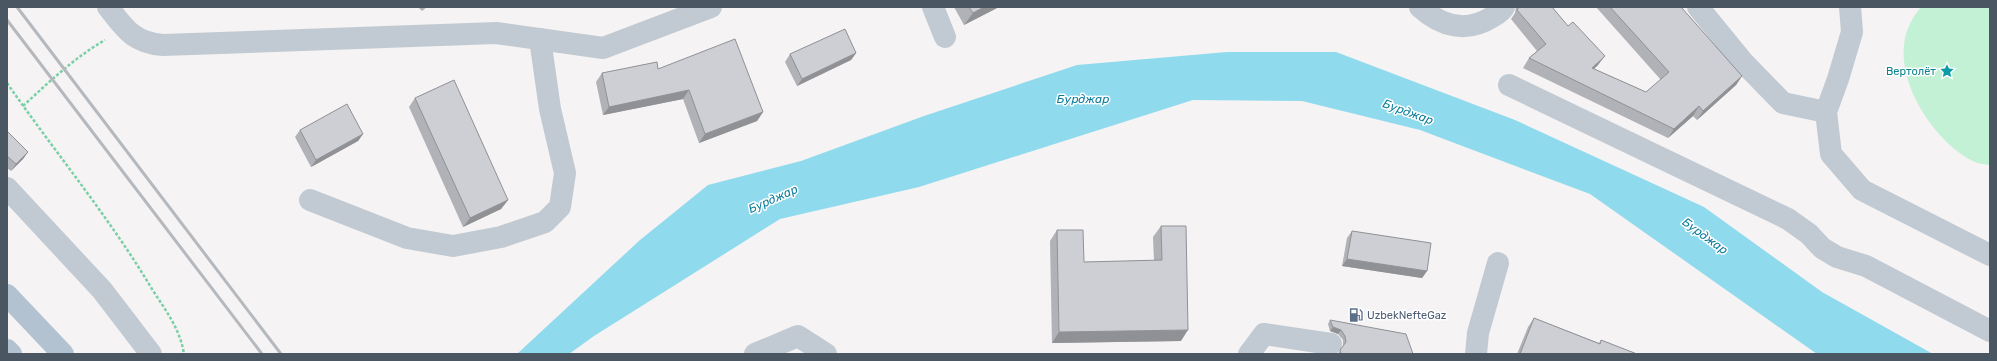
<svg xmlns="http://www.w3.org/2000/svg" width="1997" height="361" viewBox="0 0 1997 361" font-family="Rubik,sans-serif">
<rect width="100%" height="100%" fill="#f5f3f3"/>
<path fill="#c3f1d5" d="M1921,7H1990V165C1985,164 1979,164 1975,162C1934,143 1891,77 1907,31C1910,22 1915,14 1921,7Z"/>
<path fill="#90daee" d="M1227,52H1336L1515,120L1704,207L1822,292L1933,354H1817L1590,194L1420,130L1302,101L1193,100L919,187L780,219L594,336L569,354H517L640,240L708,185L801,161L924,116L1077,65Z"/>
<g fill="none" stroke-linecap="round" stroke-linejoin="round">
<g stroke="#7ad0a6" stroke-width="2.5" stroke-dasharray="3 2" stroke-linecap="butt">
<path d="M7,83C55,152 109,217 152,289C166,311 180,329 184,354"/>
<path d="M23,106C49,82 74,58 105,40"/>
</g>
<g stroke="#c1cad2" stroke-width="22">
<path d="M108,7C125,29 134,43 163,45L496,33L603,48L711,7"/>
<path d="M933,7L945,37"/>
<path d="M1420,7C1442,27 1467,33 1492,17C1497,14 1501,12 1504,7"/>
<path d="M1698,7L1743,62L1783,103L1826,112"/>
<path d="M1850,7L1852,32L1838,79L1826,112L1831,154L1862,190L1990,255"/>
<path d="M1509,85L1788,219L1809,234L1822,248L1837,257L1866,266L1990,331"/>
<path d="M7,188L102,290L151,354"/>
<path d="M310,200L407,238L453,246L501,237L545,222L560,207L565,173L550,109L540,39"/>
<path d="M755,354L798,336L826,354"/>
<path d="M1249,354L1264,334L1331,344"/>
<path d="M1476,354L1478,333L1498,263"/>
</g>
<g stroke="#b3c2d1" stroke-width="22">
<path d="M7,295L63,354"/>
<path d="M7,350L11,354"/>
</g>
<g stroke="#b5b8bd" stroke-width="3">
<path d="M17,7L281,354"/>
<path d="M7,20L262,354"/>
</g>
</g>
<g fill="#b0b2b7">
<path d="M418,7H427L422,11Z"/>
<path d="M954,7H999L964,25Z"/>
<path d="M1516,7H1552L1598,65L1594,69L1646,92L1661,80L1596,7H1681L1742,76L1736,85L1697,120L1693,116L1668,138L1523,68L1529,58L1537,51L1511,19L1515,13Z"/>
<path d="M856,53L851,60L797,86L785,62L790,54Z"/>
<path d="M658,69L763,112L757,121L699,143L683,99L603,115L596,82L602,73Z"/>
<path d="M415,98L508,200L501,209L463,227L409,107Z"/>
<path d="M300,130L363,134L358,141L311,167L295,137Z"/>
<path d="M7,131L28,152L23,159L11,171L7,168Z"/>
<path d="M1161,226L1181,341L1052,343L1050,241L1057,230L1084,262L1154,261L1153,237Z"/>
<path d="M1352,231L1427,271L1422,278L1342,266L1347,238Z"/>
<path d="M1534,318L1599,343L1601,340L1637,354H1517L1528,327Z"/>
<path d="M1330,320L1413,354H1338L1343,346V340L1338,334L1330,331L1328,324Z"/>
</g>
<g fill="#909195">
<path d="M984,7H999L964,25L973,13Z"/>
<path d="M856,53L851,60L797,86L802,79Z"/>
<path d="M1605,56L1598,65L1585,77L1592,68Z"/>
<path d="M1742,76L1736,85L1697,120L1703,111Z"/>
<path d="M689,90L683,99L603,115L609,107Z"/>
<path d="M1699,106L1693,116L1668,138L1674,129Z"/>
<path d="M763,112L757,121L699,143L705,134Z"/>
<path d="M363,134L358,141L311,167L316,160Z"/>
<path d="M28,152L23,159L11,171L16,164Z"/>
<path d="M508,200L501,209L463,227L470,218Z"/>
<path d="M1347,259L1427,271L1422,278L1342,266Z"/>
<path d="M1333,327L1341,330L1338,334L1330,331Z"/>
<path d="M1188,330L1181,341L1052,343L1059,332Z"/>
</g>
<g fill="#cdcfd5" stroke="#909195">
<path d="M969,7H984L973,13Z"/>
<path d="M1519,7H1552L1568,26L1573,22L1605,56L1592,68L1646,92L1669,72L1610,7H1681L1742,76L1703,111L1699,106L1674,129L1529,58L1546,44L1517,10Z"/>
<path d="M845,29L856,53L802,79L790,54Z"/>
<path d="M735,39L763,112L705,134L689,90L609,107L602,73L657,62L658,69Z"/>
<path d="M454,80L508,200L470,218L415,98Z"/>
<path d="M347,104L363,134L316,160L300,130Z"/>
<path d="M7,131L28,152L16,164L7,156Z"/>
<path d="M1161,226H1186L1188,330L1059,332L1057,230H1083L1084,262L1162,260Z"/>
<path d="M1352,231L1431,243L1427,271L1347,259Z"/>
<path d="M1534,318L1600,344L1601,340L1637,354H1520Z"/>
<path d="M1330,320L1406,334L1413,354H1341L1340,350L1346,342L1345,336L1341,330L1333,327Z"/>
</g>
<defs>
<symbol id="sight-bare" viewBox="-9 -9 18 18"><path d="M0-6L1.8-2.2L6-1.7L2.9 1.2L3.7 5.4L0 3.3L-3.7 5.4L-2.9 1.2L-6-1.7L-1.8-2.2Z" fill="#0f9aa8" stroke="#fff" stroke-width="2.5" paint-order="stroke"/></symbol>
<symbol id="fuel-bare" viewBox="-9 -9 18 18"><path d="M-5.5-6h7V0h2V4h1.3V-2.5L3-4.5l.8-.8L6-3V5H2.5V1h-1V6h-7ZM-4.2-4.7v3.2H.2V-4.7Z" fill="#5c6f8a" stroke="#fff" stroke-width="2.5" paint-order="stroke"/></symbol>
</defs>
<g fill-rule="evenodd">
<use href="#sight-bare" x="1937" y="61" width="20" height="20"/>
<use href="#fuel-bare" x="1346" y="305" width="20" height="20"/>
</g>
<g text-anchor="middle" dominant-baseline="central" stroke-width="3" stroke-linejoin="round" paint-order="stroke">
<g font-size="11" fill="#0d838f" stroke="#fff" text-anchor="end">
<text x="1936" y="71">Вертолёт</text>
</g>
<g font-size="11" fill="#4e5e75" stroke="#fff" text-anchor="start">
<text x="1367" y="315">UzbekNefteGaz</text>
</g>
<g font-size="12" font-style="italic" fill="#0c7c9b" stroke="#fff">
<text x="1083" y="99">Бурджар</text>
<text transform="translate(1408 112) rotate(20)">Бурджар</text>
<text transform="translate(773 199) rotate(-24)">Бурджар</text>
<text transform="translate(1705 236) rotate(36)">Бурджар</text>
</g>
</g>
<rect width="1997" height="361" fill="none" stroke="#4a5661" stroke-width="16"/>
</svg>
